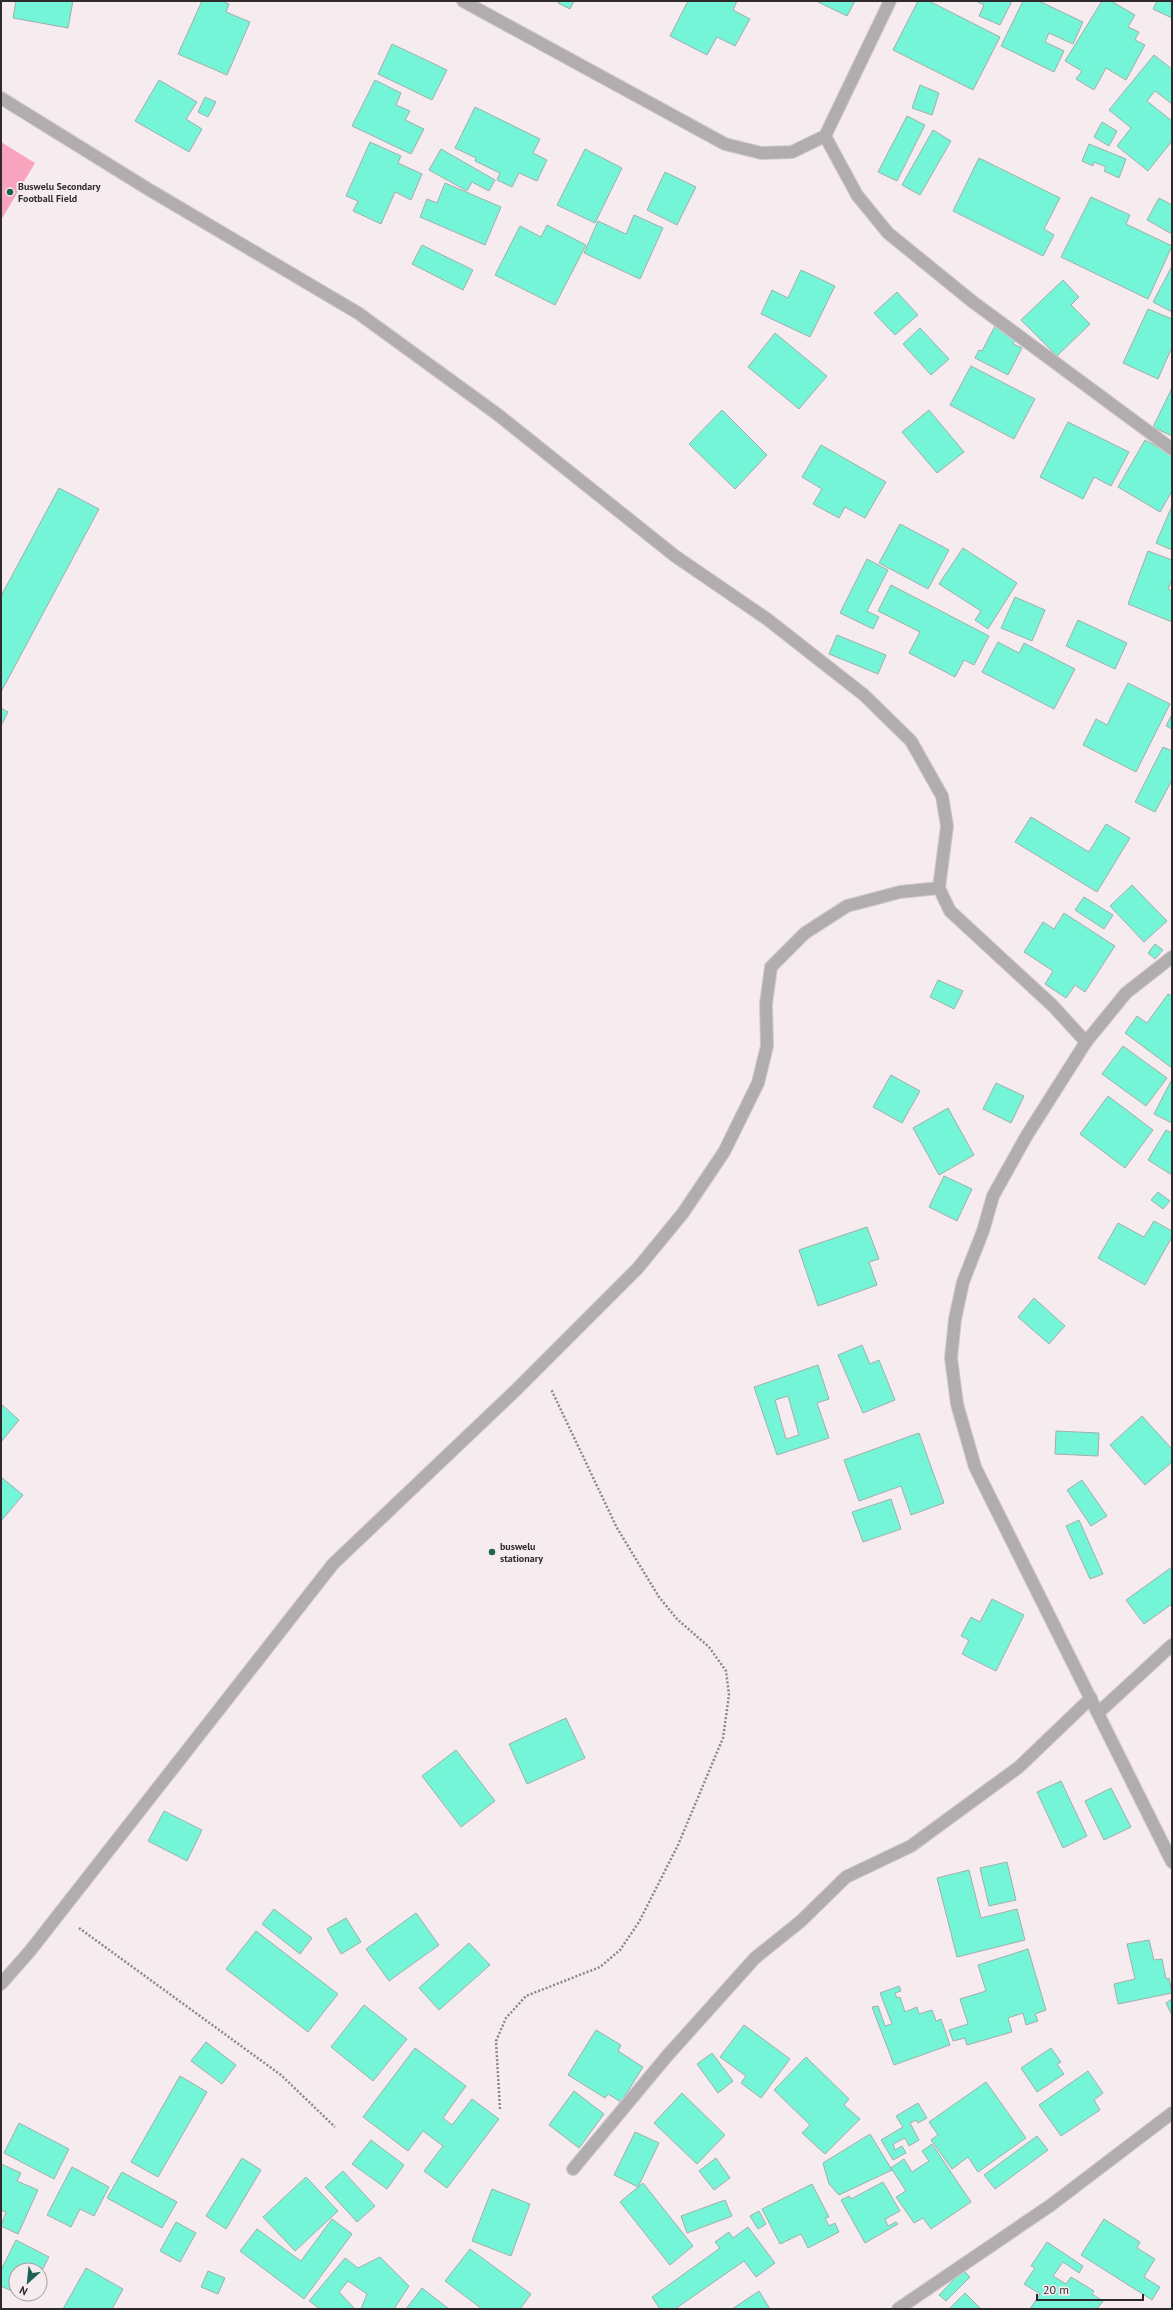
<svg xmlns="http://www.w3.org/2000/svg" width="1173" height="2310" viewBox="0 0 1173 2310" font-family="'PT Sans',sans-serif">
<rect width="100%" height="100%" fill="#f6ecef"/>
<path fill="#f8a4be" d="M1,142L35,163L1,220Z"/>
<g fill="#74f5d7" stroke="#a4adaa" fill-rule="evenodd">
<path d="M16,1H73L68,28L13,18Z"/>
<path d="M202,1H221L229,4L226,12L250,22L227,75L178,54Z"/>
<path d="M559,1H574L570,9L558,3Z"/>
<path d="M688,1H737L733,10L750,19L735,46L717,37L707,55L670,36Z"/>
<path d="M816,1H855L847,16Z"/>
<path d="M918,1H929L1000,37L973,90L893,50Z"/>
<path d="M976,1H1012L1000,25L979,16L984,5Z"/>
<path d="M1023,1H1039L1083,22L1073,44L1049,33L1045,42L1064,51L1054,72L1001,46Z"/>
<path d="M1102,1H1111L1135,15L1128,27L1139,32L1135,40L1145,45L1126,80L1106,68L1094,90L1076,79L1082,71L1065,61Z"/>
<path d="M1157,1H1172V18L1153,9Z"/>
<path d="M392,44L447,70L432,100L378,74Z"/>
<path d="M1154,55L1172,69V104L1155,91L1147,101L1172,121V141L1148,171L1117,146L1131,128L1109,110Z"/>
<path d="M159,80L197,102L186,119L202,129L189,152L135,121Z"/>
<path d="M375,80L401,93L396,105L410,111L405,120L424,129L411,154L352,126Z"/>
<path d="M920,85L939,93L932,115L912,108Z"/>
<path d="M205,97L216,102L208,117L198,112Z"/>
<path d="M475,107L540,139L533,153L547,160L537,181L519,173L512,187L497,180L500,173L475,161L476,158L455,148Z"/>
<path d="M907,116L925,125L897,181L878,172Z"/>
<path d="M1102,122L1117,131L1109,146L1094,137Z"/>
<path d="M933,130L951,141L920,195L902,185Z"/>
<path d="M370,142L401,156L398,163L422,174L411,200L395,192L381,224L353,211L358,201L346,196Z"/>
<path d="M1089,144L1126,159L1119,178L1104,171L1106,167L1094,162L1093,166L1082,161Z"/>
<path d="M441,149L495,180L489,191L472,182L467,191L429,170Z"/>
<path d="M585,149L622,168L595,223L557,205Z"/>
<path d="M979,158L1060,198L1044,229L1054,235L1043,256L953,211Z"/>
<path d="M665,172L696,187L677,225L647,210Z"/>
<path d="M445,183L501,207L485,245L420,217L427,199L437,203Z"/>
<path d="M1091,197L1130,215L1126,224L1172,246L1148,299L1061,257Z"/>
<path d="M1159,198L1172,205V234L1147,220Z"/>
<path d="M634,215L663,228L640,279L584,253L598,221L626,234Z"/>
<path d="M547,225L586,245L555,305L495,275L520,226L541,237Z"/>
<path d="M422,245L473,270L463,290L412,264Z"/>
<path d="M1172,266V312L1153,302Z"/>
<path d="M801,270L835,286L810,337L761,314L772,290L788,298Z"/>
<path d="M1063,280L1079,297L1071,305L1090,324L1057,356L1021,320Z"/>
<path d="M897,292L918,315L895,335L874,313Z"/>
<path d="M1148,309L1172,319V347L1158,379L1123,363Z"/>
<path d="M995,326L1017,338L1013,344L1022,348L1008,375L975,358L979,350L982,351Z"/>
<path d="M920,328L949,359L931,375L903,344Z"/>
<path d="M775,333L827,376L799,409L748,367Z"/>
<path d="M971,366L1035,399L1014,439L950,405Z"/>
<path d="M1172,388V436L1153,427Z"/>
<path d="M722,410L767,455L735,489L689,444Z"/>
<path d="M929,410L964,452L937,473L902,432Z"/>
<path d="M1068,422L1129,452L1111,486L1094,477L1083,499L1040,477Z"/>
<path d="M1145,440L1172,455V491L1160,512L1118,487Z"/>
<path d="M821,445L886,482L865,518L845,507L839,518L813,504L822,489L802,477Z"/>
<path d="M59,488L99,509L1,692V596Z"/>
<path d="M1172,506V550L1156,543Z"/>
<path d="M900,524L949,550L928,589L879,563Z"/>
<path d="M963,548L1017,583L988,629L975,620L981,611L939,584Z"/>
<path d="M1148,551L1172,560V580L1168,589L1172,591V622L1128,604Z"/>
<path d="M867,559L888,570L867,611L879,617L873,629L840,613Z"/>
<path d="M891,585L989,636L974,665L964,660L955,677L909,653L920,632L878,611Z"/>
<path d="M1015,597L1045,610L1032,641L1001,628Z"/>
<path d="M1078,620L1127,643L1115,669L1066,646Z"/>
<path d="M837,635L886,655L878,674L829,654Z"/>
<path d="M998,642L1019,653L1024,643L1075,669L1054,709L982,672Z"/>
<path d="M1128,683L1170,704L1136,772L1083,745L1096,719L1107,725Z"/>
<path d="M1,708L8,712L1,726Z"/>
<path d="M1172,714V729L1166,726Z"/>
<path d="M1163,747L1172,751V780L1155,812L1135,802Z"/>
<path d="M1031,817L1089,852L1106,824L1130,838L1097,892L1015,842Z"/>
<path d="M1132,885L1167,921L1144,942L1110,906Z"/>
<path d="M1084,897L1113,915L1104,929L1075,910Z"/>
<path d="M1064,913L1115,946L1085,992L1075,985L1066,998L1045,984L1053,971L1024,952L1043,922L1054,929Z"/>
<path d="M1155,944L1163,950L1155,959L1148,953Z"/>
<path d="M938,980L963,991L954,1009L930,997Z"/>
<path d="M1168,994L1172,996V1068L1125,1033L1137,1016L1147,1023Z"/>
<path d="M1123,1046L1167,1078L1146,1106L1102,1074Z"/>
<path d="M891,1075L920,1091L902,1123L873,1107Z"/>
<path d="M1172,1079V1123L1154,1114Z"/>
<path d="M996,1083L1024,1096L1011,1123L983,1109Z"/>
<path d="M1108,1096L1153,1130L1125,1168L1080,1134Z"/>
<path d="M948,1108L974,1155L939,1175L913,1128Z"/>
<path d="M1166,1130L1172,1133V1175L1148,1160Z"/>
<path d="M944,1176L972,1189L957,1221L929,1207Z"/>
<path d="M1158,1192L1170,1201L1163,1209L1151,1200Z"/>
<path d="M1154,1221L1172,1231V1237L1145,1285L1098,1258L1118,1223L1144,1237Z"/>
<path d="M867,1227L879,1259L869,1262L877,1285L818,1306L799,1250Z"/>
<path d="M1034,1298L1065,1326L1049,1344L1018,1317Z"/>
<path d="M862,1345L870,1364L879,1360L895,1400L863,1413L838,1355Z"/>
<path d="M818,1365L829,1399L817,1403L829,1438L777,1455L754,1387ZM788,1396L799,1435L786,1439L775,1400Z"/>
<path d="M1,1404L19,1420L1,1442Z"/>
<path d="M1142,1416L1172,1449V1462L1145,1485L1110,1445Z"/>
<path d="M1056,1431L1099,1433L1098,1456L1055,1454Z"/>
<path d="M919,1433L944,1503L911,1515L901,1486L859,1501L844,1460Z"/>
<path d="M1,1477L23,1495L1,1521Z"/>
<path d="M1082,1480L1107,1516L1091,1526L1067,1490Z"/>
<path d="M891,1499L901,1529L863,1542L852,1512Z"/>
<path d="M1079,1520L1103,1574L1090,1579L1066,1526Z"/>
<path d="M1172,1567V1604L1144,1624L1126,1600Z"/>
<path d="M992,1599L1024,1615L996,1671L962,1654L969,1640L961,1636L971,1617L980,1622Z"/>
<path d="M566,1718L585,1758L527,1784L509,1744Z"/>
<path d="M456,1750L495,1801L461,1827L422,1776Z"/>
<path d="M1061,1781L1087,1836L1063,1848L1037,1792Z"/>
<path d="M1111,1788L1131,1827L1104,1840L1085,1801Z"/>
<path d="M164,1811L202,1830L187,1861L148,1841Z"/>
<path d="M1007,1862L1016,1900L989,1906L980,1868Z"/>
<path d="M969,1870L981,1918L1017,1909L1025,1940L957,1957L937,1878Z"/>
<path d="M274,1909L312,1938L300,1954L262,1924Z"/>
<path d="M416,1913L439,1945L389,1981L366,1949Z"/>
<path d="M346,1918L361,1942L341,1954L327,1929Z"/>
<path d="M256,1931L338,1994L308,2032L226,1969Z"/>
<path d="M1149,1940L1154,1960L1162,1959L1166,1979L1169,1978L1172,1993L1118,2004L1114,1984L1135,1979L1127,1944Z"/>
<path d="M469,1943L490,1965L439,2010L419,1988Z"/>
<path d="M1028,1949L1046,2010L1035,2014L1038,2021L1026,2025L1023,2013L1008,2018L1012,2032L967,2045L965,2038L953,2041L949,2030L968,2024L960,1999L986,1991L978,1965Z"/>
<path d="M899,1986L901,1991L895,1993L897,1998L900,1997L905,2012L917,2007L919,2014L932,2010L936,2021L941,2019L950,2045L894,2065L872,2007L878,2006L885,2026L892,2024L880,1993Z"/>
<path d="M1172,1999V2015L1166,2003Z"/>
<path d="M364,2005L407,2039L373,2081L331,2047Z"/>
<path d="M744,2025L790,2059L761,2098L741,2083L746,2076L720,2057Z"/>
<path d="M596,2030L621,2045L618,2051L643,2067L621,2102L608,2094L605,2098L568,2075Z"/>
<path d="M206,2042L236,2065L222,2084L191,2061Z"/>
<path d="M415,2048L466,2086L443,2118L452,2125L472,2099L499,2119L447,2188L424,2171L443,2146L423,2131L408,2151L363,2117Z"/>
<path d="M1051,2048L1061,2062L1057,2064L1064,2074L1037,2092L1021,2068Z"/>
<path d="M712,2053L733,2081L718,2093L697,2064Z"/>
<path d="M806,2057L849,2099L844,2105L860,2119L825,2154L802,2133L810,2125L774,2090Z"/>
<path d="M1088,2071L1103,2093L1094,2100L1100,2110L1061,2136L1039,2105Z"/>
<path d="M180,2076L207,2092L158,2177L131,2162Z"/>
<path d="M986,2082L1026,2138L978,2172L968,2157L952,2169L931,2140L938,2135L929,2122Z"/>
<path d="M574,2091L604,2114L579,2148L549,2125Z"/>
<path d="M682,2093L725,2135L697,2164L654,2123Z"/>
<path d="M918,2103L927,2118L918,2123L916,2120L910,2123L919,2140L909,2146L905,2138L893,2144L895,2150L902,2146L906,2153L893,2160L881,2140L903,2127L896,2116Z"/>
<path d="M19,2123L69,2149L54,2179L4,2153Z"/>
<path d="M635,2132L659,2143L638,2187L614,2175Z"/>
<path d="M870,2134L892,2170L839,2195L829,2184L823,2163Z"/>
<path d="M1037,2136L1048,2150L995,2189L984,2175Z"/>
<path d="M371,2140L404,2165L387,2189L352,2164Z"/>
<path d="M932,2144L971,2202L931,2229L923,2218L914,2223L896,2197L906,2191L891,2168L904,2159L912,2172L929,2161L922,2151Z"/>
<path d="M242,2158L261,2170L226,2229L206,2216Z"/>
<path d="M716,2158L730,2178L714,2190L699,2171Z"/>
<path d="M1,2164L21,2173L17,2181L38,2190L18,2234L1,2226L6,2212L1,2210Z"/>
<path d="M72,2167L109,2187L94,2216L80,2209L71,2227L47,2215Z"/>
<path d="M343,2171L375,2206L357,2222L325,2187Z"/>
<path d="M122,2172L177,2202L162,2228L107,2198Z"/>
<path d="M306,2177L338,2211L295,2251L263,2217Z"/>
<path d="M883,2182L900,2211L885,2219L888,2226L896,2222L898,2224L865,2243L841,2200L849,2196L851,2199Z"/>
<path d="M643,2183L693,2246L670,2265L620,2202Z"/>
<path d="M812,2184L829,2217L825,2218L829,2226L835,2223L839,2232L808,2248L801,2234L780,2244L762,2209Z"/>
<path d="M492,2189L530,2204L511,2256L472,2241Z"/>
<path d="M725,2200L732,2216L687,2233L681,2216Z"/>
<path d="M759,2211L766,2224L758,2229L750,2216Z"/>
<path d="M332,2219L352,2234L304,2299L240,2251L257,2229L301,2261Z"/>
<path d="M1104,2219L1140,2242L1137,2248L1155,2259L1144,2277L1160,2287L1152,2300L1081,2255Z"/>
<path d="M176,2222L196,2233L180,2262L160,2251Z"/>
<path d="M748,2227L775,2263L756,2277L744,2261L675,2309H660L652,2297L720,2248L715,2242L729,2232L733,2238Z"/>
<path d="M16,2240L49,2257L40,2274V2270H16V2293L1,2286V2270Z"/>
<path d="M1047,2242L1083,2266L1079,2273L1063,2262L1053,2276L1066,2284L1071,2277L1094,2291L1092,2294L1103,2301L1097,2309H1030L1040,2294L1024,2284L1035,2268L1031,2266Z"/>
<path d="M470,2249L531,2294L520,2309H482L445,2281Z"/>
<path d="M380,2257L409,2286L394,2309H361L367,2294L348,2281L339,2292L355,2309H320L309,2301L345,2258L358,2268Z"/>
<path d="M86,2268L123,2289L112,2309H63Z"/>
<path d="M963,2270L970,2277L946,2301L939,2295Z"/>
<path d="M208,2271L225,2278L218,2294L201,2287Z"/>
<path d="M422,2288L449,2309H406Z"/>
<path d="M759,2291L770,2309H732Z"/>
<path d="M965,2293L981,2309H949Z"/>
</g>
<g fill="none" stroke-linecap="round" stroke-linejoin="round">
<defs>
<g id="lane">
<path d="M1,98L148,189L358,313L497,414L675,556L767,619L864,695L911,741L942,796L947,826L939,888L950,911L1053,1006L1086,1042"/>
<path d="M1,1984L30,1951L333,1564L516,1390L637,1269L683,1213L724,1152L758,1083L767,1046L766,1004L771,967L805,933L847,906L900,892L939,888"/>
</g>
<g id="street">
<path d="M463,1L725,144L761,153L792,152L825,136L890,1"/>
<path d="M825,136L857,195L888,233L973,302L1172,449"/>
<path d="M1172,957L1126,993L1086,1042L1027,1135L993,1196L983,1231L963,1282L955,1319L951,1358L957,1404L975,1467L1172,1862"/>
<path d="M1098,1713L1172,1645"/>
<path d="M573,2169L667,2056L755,1958L801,1921L846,1877L911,1846L1019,1767L1091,1698"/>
<path d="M898,2309L1051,2205L1172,2113"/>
</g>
</defs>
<use href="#lane" stroke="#d2c9cc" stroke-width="14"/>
<use href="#street" stroke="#d2c9cc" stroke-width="14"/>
<g stroke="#8d8688" stroke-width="2.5" stroke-dasharray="2 2" stroke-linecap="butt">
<path d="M79,1928L281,2075L335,2127"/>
<path d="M500,2109L496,2041L506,2018L526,1996L600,1967L620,1950L639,1922L678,1845L723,1738L729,1695L726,1671L709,1647L677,1619L659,1597L617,1528L551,1389"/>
</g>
<use href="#lane" stroke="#b1adae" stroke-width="12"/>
<use href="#street" stroke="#b1adae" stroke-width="12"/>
</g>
<g fill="#1e6253" stroke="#f6ecef" stroke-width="1.5">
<circle cx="10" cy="192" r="4"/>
<circle cx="492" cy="1552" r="4"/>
</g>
<g text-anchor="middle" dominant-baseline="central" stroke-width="4" stroke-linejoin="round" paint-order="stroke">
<g font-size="10" font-weight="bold" fill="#2f2b2c" stroke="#f6ecef" text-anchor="start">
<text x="18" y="186">Buswelu Secondary<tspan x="18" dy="12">Football Field</tspan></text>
<text x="500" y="1546">buswelu<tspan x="500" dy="12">stationary</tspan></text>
</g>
</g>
<rect width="1173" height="2310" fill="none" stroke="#2f2b2c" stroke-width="4"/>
<g transform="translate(28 2282) rotate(207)"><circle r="19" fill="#f6ecef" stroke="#a69fa1"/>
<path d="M0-3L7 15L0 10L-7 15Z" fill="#1e6253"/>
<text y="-6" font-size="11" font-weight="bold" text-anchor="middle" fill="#2f2b2c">N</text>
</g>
<path d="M1037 2294v6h106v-6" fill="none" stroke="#2f2b2c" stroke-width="2"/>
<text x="1043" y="2294" font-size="12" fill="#2f2b2c" stroke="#f6ecef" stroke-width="3" paint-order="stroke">20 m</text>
</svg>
